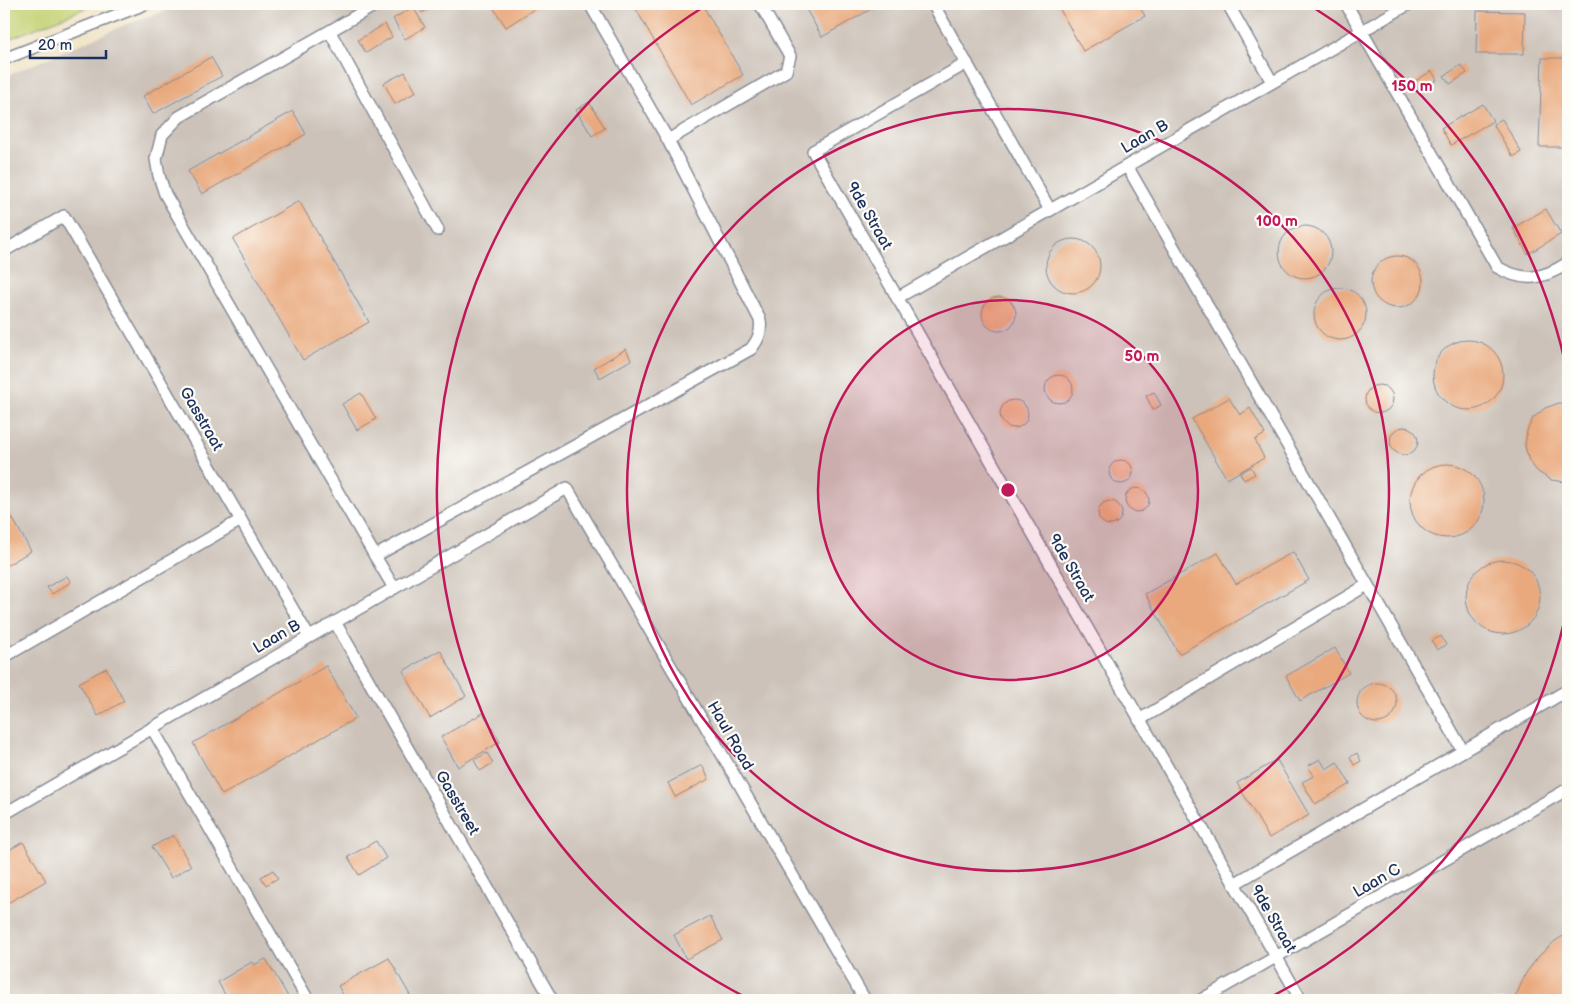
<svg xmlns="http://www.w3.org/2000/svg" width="1572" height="1004" viewBox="0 0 1572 1004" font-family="'Balsamiq Sans',sans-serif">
<rect width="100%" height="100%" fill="#fdfcf7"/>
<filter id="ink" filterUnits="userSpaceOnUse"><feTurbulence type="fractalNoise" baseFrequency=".02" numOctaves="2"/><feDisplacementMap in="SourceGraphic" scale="10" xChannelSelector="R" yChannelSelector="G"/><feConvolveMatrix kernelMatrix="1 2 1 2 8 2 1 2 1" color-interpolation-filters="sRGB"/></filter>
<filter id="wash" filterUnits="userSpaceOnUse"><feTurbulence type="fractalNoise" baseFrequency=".0096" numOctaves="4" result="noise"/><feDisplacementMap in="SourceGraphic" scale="20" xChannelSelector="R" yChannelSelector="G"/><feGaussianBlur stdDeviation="1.12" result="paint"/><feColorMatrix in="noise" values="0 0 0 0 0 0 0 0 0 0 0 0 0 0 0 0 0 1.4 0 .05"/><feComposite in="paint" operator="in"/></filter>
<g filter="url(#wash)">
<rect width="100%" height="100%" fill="#f0e5c9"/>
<path fill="#ccc2b9" d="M185,4H1568V1000H4V77L125,25Z"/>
<path fill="#c5d274" stroke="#708069" d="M4,4H91L86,8L4,41Z"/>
<g id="blocks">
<g fill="#e9a97d">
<path d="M418,4H431L433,6L422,13L417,5Z"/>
<path d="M498,4H542L506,27L493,7Z"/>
<path d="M633,4H702L743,75L691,105Z"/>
<path d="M803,4H880L822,37Z"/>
<path d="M1057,4H1138L1145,16L1083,51Z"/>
<path d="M413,7L425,27L405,39L393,19Z"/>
<path d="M1477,11L1525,12L1524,54H1476Z"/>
<path d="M385,24L392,37L366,53L358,40Z"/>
<path d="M211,57L222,76L153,114L143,96Z"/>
<path d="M1542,58H1568V147H1539Z"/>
<path d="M1461,65L1467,73L1450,84L1444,76Z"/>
<path d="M1432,71L1437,80L1419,90L1415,81Z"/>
<path d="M405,72L416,92L395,104L384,83Z"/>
<path d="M589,102L605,128L592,136L576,110Z"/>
<path d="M1483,104L1493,121L1451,145L1441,128Z"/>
<path d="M293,111L306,134L202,194L188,171Z"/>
<path d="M1502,119L1521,152L1513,157L1493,124Z"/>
<path d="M299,201L369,322L303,360L233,239Z"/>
<path d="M1546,209L1561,234L1528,254L1513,228Z"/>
<circle cx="1305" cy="252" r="26"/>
<circle cx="1073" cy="266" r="27"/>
<circle cx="1397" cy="282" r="26"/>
<circle cx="1340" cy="314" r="26"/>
<circle cx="999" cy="314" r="17"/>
<circle cx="1468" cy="375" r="35"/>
<path d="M626,349L631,360L600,378L594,368Z"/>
<circle cx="1059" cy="389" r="14"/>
<circle cx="1379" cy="399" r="14"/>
<path d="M1154,392L1161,405L1153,410L1146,396Z"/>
<path d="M361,393L376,419L357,430L342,404Z"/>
<path d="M1229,398L1240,415L1250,408L1265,434L1255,440L1264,458L1227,479L1192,419Z"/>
<circle cx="1014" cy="414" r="14"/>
<path d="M1559,403H1568V482H1566L1551,480L1538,472L1529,461L1525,446L1527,431L1533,418L1545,408Z"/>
<circle cx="1404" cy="441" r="14"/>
<circle cx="1121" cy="472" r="12"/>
<circle cx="1447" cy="501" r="37"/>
<path d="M1251,467L1255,474L1244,480L1240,473Z"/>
<circle cx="1137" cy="500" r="12"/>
<circle cx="1110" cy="513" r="12"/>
<path d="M4,503L31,551L4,567Z"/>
<path d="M1293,552L1309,580L1179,654L1145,594L1218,553L1236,584Z"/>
<circle cx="1503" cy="597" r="37"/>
<path d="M67,576L71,582L52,594L47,587Z"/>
<path d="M1441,636L1446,645L1437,650L1432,641Z"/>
<path d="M1335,648L1349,673L1300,701L1286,676Z"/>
<path d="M440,650L466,696L430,718L403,671Z"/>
<path d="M326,666L356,718L222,795L193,743Z"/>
<path d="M106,668L124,701L98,716L79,683Z"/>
<circle cx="1377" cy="703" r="20"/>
<path d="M483,713L500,742L458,767L441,737Z"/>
<path d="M487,753L493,763L480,771L474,760Z"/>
<path d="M1357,753L1361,761L1354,765L1350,757Z"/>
<path d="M1320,759L1326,769L1337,762L1350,784L1315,804L1302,782L1314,776L1308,766Z"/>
<path d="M1277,760L1309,815L1269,838L1237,783Z"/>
<path d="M702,765L709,779L675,797L668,783Z"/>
<path d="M173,835L191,866L171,878L152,847Z"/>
<path d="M376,841L386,858L359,875L348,857Z"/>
<path d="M23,842L46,881L4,905V853Z"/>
<path d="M273,870L278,878L266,885L261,877Z"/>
<path d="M710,916L723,940L686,959L674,935Z"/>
<path d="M1568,933V1000H1514L1526,973L1539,956L1555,941Z"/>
<path d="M389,958L411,997L405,1000H346L338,986Z"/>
<path d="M266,959L290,1000H228L218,982L252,962L254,965Z"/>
</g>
</g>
</g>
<g filter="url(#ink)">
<use href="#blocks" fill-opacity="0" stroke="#868a94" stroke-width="1"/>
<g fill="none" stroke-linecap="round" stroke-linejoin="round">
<defs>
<g id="lane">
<path d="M377,4L179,117L162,135L156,159L159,176L165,194L375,556L751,349C758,340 762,332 760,320L668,140L590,4"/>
<path d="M933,4L1050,210"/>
<path d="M1228,4L1272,82"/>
<path d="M1346,4L1497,267C1524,283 1543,279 1568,263"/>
<path d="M330,32L438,230"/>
<path d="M4,59L145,4"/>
<path d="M967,63L813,151L1301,1000"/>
<path d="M668,140L786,71L790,56L760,4"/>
<path d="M1127,166L1463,751"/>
<path d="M4,251L64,216L309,637"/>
<path d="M897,298L1409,4"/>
<path d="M375,556L394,588"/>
<path d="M335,622L552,1000"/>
<path d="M4,657L241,520"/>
<path d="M1139,720L1367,585"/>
<path d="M152,728L308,1000"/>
<path d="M4,814L567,488L865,1000"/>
<path d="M1234,884L1568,690"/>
<path d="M1201,1000L1568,789"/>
</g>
</defs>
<use href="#lane" stroke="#868a94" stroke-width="14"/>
<use href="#lane" stroke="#fff" stroke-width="11"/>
</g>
</g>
<circle cx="1008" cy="490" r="190" fill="#c2185b" fill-opacity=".12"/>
<g fill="none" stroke="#c2185b" stroke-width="2.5">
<circle cx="1008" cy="490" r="190"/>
<circle cx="1008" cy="490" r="381"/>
<path d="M1568 604A571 571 0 0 1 1267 999M749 999A571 571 0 0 1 705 6M1311 6A571 571 0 0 1 1568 376"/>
</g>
<g text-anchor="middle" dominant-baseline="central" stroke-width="4.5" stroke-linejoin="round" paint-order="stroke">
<g font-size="16" fill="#1b2f5e" stroke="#fdfcf7">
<text transform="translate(1145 137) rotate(-30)">Laan B</text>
<text transform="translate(869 216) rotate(60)">9de Straat</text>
<text transform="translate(201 419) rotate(60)">Gasstraat</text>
<text transform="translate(1071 568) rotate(60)">9de Straat</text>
<text transform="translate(277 637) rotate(-30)">Laan B</text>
<text transform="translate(730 736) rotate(60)">Haul Road</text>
<text transform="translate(457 803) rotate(60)">Gasstreet</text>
<text transform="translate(1377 881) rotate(-30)">Laan C</text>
<text transform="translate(1273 919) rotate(60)">9de Straat</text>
</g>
</g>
<circle cx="1008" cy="490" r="8" fill="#c2185b" stroke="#fdfcf7" stroke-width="2.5"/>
<g font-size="15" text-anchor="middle" font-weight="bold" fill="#c2185b" stroke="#fdfcf7" stroke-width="4.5" stroke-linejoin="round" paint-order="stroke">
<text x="1412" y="91">150 m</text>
<text x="1277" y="226">100 m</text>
<text x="1142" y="361">50 m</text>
</g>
<rect width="1572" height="1004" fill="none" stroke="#fdfcf7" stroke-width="20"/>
<path d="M30 50v8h76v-8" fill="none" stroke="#1b2f5e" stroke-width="2.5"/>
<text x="38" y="50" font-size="15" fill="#1b2f5e" stroke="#fdfcf7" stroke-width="4" paint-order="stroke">20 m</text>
</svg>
